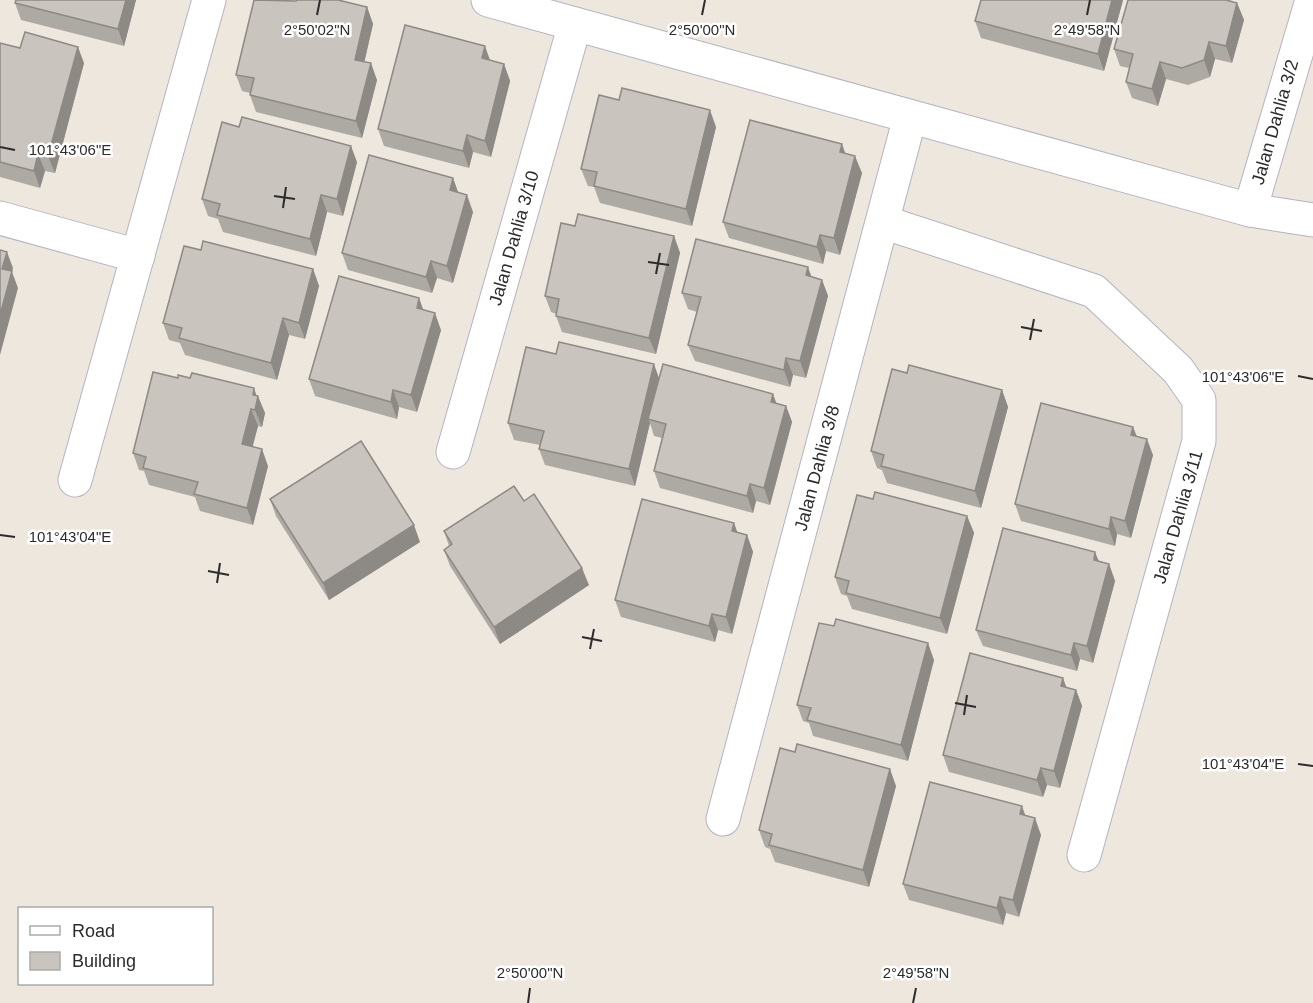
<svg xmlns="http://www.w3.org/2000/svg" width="1313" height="1003" viewBox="0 0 1313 1003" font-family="Arial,sans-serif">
<rect width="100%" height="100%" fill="#eee7de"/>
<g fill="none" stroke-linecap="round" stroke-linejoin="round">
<defs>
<g id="minor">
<path d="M488,0L1250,210L1313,220"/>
<path d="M1250,210L1312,0"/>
<path d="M0,218L138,256"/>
<path d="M883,222L1094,291L1178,370L1199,400V441L1084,855"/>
<path d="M453,452L575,24"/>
<path d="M75,480L209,0"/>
<path d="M723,819L910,117"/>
</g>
</defs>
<use href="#minor" stroke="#b2b4c0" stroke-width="35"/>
<use href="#minor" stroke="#fff" stroke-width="33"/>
</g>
<g fill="#ada9a3">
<path d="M136,0L124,46L21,20L15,3Z"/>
<path d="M1123,0L1104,71L981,38L975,21Z"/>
<path d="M1231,0L1230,1L1237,3L1244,20L1232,63L1215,59L1210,77L1188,85L1166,79L1158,106L1132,98L1126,82L1129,68L1120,66L1114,49Z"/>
<path d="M367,7L373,24L364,62L377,80L362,138L256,112L250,95V93L242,91L236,75Z"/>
<path d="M0,43L84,63L55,173L45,171L40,188L0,177Z"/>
<path d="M490,60L504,64L510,81L491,157L473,152L469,168L384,146L378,129Z"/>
<path d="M716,127L692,226L600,203L594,187L588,186L581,169Z"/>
<path d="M846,154L862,173L840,255L826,251L823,264L729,238L723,222Z"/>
<path d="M357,162L343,216L327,212L316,256L223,232L218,219L208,216L202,199Z"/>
<path d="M453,178L458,192L473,212L453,283L437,278L432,293L348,270L342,253Z"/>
<path d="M575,226L674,236L680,253L656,354L562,332L556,316V314L551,312L545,296Z"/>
<path d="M201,250L313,269L319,286L305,339L289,335L277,380L185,355L180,343L169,340L163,323Z"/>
<path d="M812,277L822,280L828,296L806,378L793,375L790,387L695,361L688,345L697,312L688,309L682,293Z"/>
<path d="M419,298L423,310L441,330L417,412L399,407L397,419L315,396L309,379Z"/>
<path d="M907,373L1002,390L1008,407L981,508L887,483L882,470L877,468L871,451Z"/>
<path d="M178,378L256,396L265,413L262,427L258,426L252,447L268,466L253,525L200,511L195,497L149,485L144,471L139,470L133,453Z"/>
<path d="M659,379L786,406L792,422L770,505L756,501L753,513L660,488L654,471L662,438L654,436L650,423L635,486L545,465L539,449L540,445L514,440L508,423Z"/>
<path d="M1137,436L1153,455L1131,538L1117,534L1115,546L1021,521L1015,504Z"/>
<path d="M270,499L420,542L329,600L276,516Z"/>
<path d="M873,499L967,516L974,533L947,634L852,609L847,596L841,594L835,577Z"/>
<path d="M524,501L589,585L500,644L450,566L444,550L449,546L444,531Z"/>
<path d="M734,523L737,532L747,535L753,552L732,634L718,630L715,642L621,617L615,600Z"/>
<path d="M1099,562L1109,564L1115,581L1093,663L1080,659L1077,671L983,646L976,630Z"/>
<path d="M934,660L908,761L813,736L809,723L803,721L797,705Z"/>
<path d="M1066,687L1076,690L1082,706L1060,788L1047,785L1043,797L949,772L943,755Z"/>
<path d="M896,786L869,887L775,862L770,849L765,847L759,830Z"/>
<path d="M1026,816L1041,835L1019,917L1006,913L1003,925L909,900L903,884Z"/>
</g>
<g fill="#8d8985">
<path d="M126,0H136L124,46L118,29Z"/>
<path d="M1112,0H1123L1104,71L1098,54Z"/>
<path d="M1237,3L1244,20L1232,63L1226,46Z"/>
<path d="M367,7L373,24L361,77L355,60Z"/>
<path d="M1209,42L1215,59L1210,77L1204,60Z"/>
<path d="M485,46L491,63L482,58Z"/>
<path d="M78,47L84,63L55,173L48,156Z"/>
<path d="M1160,62L1166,79L1158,106L1152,89Z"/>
<path d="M371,63L377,80L362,138L356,121Z"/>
<path d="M504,64L510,81L491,157L485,141Z"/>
<path d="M710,110L716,127L692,226L686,209Z"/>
<path d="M467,135L473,152L469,168L463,151Z"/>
<path d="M842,144L848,161L840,152Z"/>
<path d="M351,146L357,162L343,216L337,199Z"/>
<path d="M38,154L45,171L40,188L34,171Z"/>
<path d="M855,156L862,173L840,255L834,238Z"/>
<path d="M453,178L459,195L450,190Z"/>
<path d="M321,195L327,212L316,256L310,239Z"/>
<path d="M467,195L473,212L453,283L447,266Z"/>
<path d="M820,235L826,251L823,264L817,247Z"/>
<path d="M674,236L680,253L656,354L649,338Z"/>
<path d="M7,252L13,268L12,272L18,288L0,355V315L2,269Z"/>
<path d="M431,261L437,278L432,293L426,277Z"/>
<path d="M808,267L814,284L806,275Z"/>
<path d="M313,269L319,286L305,339L299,323Z"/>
<path d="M822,280L828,296L806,378L800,361Z"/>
<path d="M419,298L425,315L417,308Z"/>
<path d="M435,313L441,330L417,412L411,395Z"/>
<path d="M283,318L289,335L277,380L271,363Z"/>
<path d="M786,358L793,375L790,387L784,370Z"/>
<path d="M654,364L660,381L648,419L650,423L635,486L629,469Z"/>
<path d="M254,388L258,400V396L265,413L262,427L255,410L253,395Z"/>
<path d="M393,390L399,407L397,419L391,402Z"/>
<path d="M1002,390L1008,407L981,508L975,491Z"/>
<path d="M773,394L779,410L771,402Z"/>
<path d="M786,406L792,422L770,505L764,488Z"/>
<path d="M251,409L258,426L249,461L242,444Z"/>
<path d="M1133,427L1140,444L1131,435Z"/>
<path d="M1147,439L1153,455L1131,538L1125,521Z"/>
<path d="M262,449L268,466L253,525L247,508Z"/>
<path d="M750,484L756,501L753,513L747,496Z"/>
<path d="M967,516L974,533L947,634L940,618Z"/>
<path d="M1111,517L1117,534L1115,546L1109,529Z"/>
<path d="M734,523L740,540L732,531Z"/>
<path d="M414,525L420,542L329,600L323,583Z"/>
<path d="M747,535L753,552L732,634L726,617Z"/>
<path d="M1095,552L1102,569L1094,560Z"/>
<path d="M1109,564L1115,581L1093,663L1087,646Z"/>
<path d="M582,568L589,585L500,644L494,627Z"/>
<path d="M712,614L718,630L715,642L709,626Z"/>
<path d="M928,643L934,660L908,761L901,745Z"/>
<path d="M1074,643L1080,659L1077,671L1071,655Z"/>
<path d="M1063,678L1069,694L1061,686Z"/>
<path d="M1076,690L1082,706L1060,788L1054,771Z"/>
<path d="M1041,768L1047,785L1043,797L1037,780Z"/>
<path d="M890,769L896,786L869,887L863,870Z"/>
<path d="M1022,806L1028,823L1020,814Z"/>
<path d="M1035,818L1041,835L1019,917L1013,900Z"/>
<path d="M1000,897L1006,913L1003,925L997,908Z"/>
</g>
<g fill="#c9c4be" stroke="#8d8985" stroke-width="1.5">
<path d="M16,0H126L118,29L15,3Z"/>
<path d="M254,0L296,1L297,0H338L367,7L355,60L371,63L356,121L250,95L254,78L236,75Z"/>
<path d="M981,0H1112L1098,54L975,21Z"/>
<path d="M1128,0H1226L1237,3L1226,46L1209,42L1204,60L1182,68L1160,62L1152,89L1126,82L1133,54L1114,49Z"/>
<path d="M405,25L485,46L482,58L504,64L485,141L467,135L463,151L378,129Z"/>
<path d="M25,32L78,47L48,156L38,154L34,171L0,162V43L20,48Z"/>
<path d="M622,88L710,110L686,209L594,186L597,172L581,169L599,95L619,100Z"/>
<path d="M242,117L351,146L337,199L321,195L310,239L217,215L220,204L202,199L222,122L239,127Z"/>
<path d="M750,120L842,144L840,152L855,156L834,238L820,235L817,247L723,222Z"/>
<path d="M369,155L453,178L450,190L467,195L447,266L431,261L426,277L342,253Z"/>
<path d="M578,214L674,236L649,338L556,316L559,299L545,296L561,223L575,226Z"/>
<path d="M696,239L808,267L806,275L822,280L800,361L786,358L784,370L688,345L701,297L682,293Z"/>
<path d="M203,241L313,269L299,323L283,318L271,363L179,338L182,328L163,323L184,246L201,250Z"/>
<path d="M0,250L7,252L2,269L12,271L0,315Z"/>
<path d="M339,276L419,298L417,308L435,313L411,395L393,390L391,402L309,379Z"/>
<path d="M559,342L654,364L629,469L539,449L544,431L508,423L526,347L556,354Z"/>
<path d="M663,364L773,394L771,402L786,406L764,488L750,484L747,496L654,471L666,424L648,419Z"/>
<path d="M909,365L1002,390L975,491L881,466L884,455L871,451L892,369L907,373Z"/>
<path d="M153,372L178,378V375L190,378L192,373L254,388L253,395L258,396L255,410L251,409L242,444L262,449L247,508L194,494L198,482L143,468L146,457L133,453Z"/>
<path d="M1041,403L1133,427L1131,435L1147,439L1125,521L1111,517L1109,529L1015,504Z"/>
<path d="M361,441L414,525L323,583L270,499Z"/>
<path d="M514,486L524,501L534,494L582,568L494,627L444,550L452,544L444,531Z"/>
<path d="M875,492L967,516L940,618L846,593L849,581L835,577L857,495L873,499Z"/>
<path d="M642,499L734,523L732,531L747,535L726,617L712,614L709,626L615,600Z"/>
<path d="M1003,528L1095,552L1094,560L1109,564L1087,646L1074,643L1071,655L976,630Z"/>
<path d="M836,619L928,643L901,745L807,720L811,708L797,705L819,623L834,626Z"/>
<path d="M970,653L1063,678L1061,686L1076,690L1054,771L1041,768L1037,780L943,755Z"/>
<path d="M797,744L890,769L863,870L769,845L772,834L759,830L780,748L795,752Z"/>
<path d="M930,782L1022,806L1020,814L1035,818L1013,900L1000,897L997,908L903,884Z"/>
</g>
<path fill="none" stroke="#2c2c2c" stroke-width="2" d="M317,15L320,0M702,15L705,0M1087,15L1090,0M0,147L15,150M274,196L295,199M283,208L286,187M648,262L669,265M656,274L660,253M1021,327L1042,331M1030,340L1034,319M1298,376L1313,379M0,535L15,537M208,571L229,575M217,583L220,563M582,637L602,641M590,649L594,629M955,703L976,707M964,715L967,695M1298,764L1313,766M528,1003L530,988M913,1003L916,988"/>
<g text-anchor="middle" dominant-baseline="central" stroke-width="5" stroke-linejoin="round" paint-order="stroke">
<g font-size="18" fill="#2c2c2c" stroke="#fff">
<text transform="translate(1275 122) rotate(-74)">Jalan Dahlia 3/2</text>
<text transform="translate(514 238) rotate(-74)">Jalan Dahlia 3/10</text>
<text transform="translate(817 468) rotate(-75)">Jalan Dahlia 3/8</text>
<text transform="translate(1178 517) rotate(-74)">Jalan Dahlia 3/11</text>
</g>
</g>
<g font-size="15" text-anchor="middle" fill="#2c2c2c" stroke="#fff" stroke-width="5" stroke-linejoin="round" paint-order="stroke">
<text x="317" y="35">2°50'02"N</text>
<text x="702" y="35">2°50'00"N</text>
<text x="1087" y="35">2°49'58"N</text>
<text x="70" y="155">101°43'06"E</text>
<text x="1243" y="382">101°43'06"E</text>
<text x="70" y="542">101°43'04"E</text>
<text x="1243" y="769">101°43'04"E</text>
<text x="530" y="978">2°50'00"N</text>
<text x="916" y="978">2°49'58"N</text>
</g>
<rect x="18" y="907" width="195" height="78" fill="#ffffff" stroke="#ababab" stroke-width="1.5"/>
<rect x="30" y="926" width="30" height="9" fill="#ffffff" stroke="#ababab" stroke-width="1.5"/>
<text x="72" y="937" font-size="18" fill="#2c2c2c">Road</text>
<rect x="30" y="952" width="30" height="18" fill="#c9c4be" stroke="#ababab" stroke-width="1.5"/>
<text x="72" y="967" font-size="18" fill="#2c2c2c">Building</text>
</svg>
